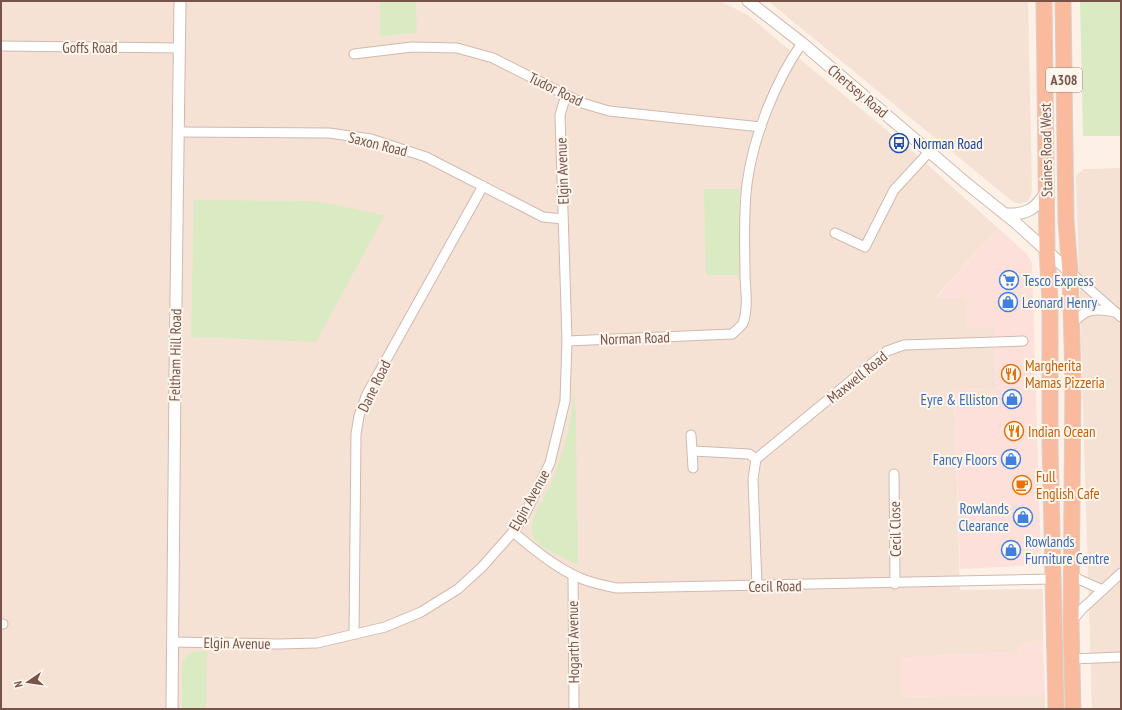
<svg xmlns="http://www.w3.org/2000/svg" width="1122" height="710" viewBox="0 0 1122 710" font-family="'PT Sans Narrow',sans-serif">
<rect width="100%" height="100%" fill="#fdf1e7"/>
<g fill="#f5e2d5">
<path d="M1,1H720L748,15L806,64L911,150L998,228L936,297L965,298L995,327L996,389L954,390L960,590L1043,589V641L1018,644L1019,653L942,655L900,659V697L1045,694V709H1Z"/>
<path d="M768,1H1028L1032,188L1031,196L1028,201L1020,204L1013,202Z"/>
<path d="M1121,168V709H1092L1076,175L1084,169Z"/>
</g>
<g fill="#fde0da">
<path d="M998,228L1027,254L1032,263L1041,565L960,569L954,390L996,389L995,328H966L965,298H936Z"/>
<path d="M1043,641L1045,694L900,697V659L942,655L1019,653L1018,644Z"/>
</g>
<g fill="#daebc4">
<path d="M380,1H416L417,33L380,36Z"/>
<path d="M1080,1H1121V136H1083Z"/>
<path d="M704,189H739V275H706Z"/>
<path d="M194,200L316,201L385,215L316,342L191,337Z"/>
<path d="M573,381L576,412L578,565C566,559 540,549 534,538C526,521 541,504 548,490C559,466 567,440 571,414C573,404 573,392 573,381Z"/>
<path d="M207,651L206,709H182V664C188,650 193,652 207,651Z"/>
</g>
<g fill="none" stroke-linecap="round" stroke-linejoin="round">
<defs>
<g id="minor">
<path d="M1,46L180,48"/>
<path d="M354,54L412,47L457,48L493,58L582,103L609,111L761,127"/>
<path d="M178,132L329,133L371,139L426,157L543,217L563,219"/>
<path d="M835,233L865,247L894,190L929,152"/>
<path d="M1070,272L1121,317"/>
<path d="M1072,325C1084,308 1096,308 1115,312"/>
<path d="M567,341L732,334C735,331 741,327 743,323C748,310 746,292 745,278C745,247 743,215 747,184C753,137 775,82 802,43"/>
<path d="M691,435L693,468"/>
<path d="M693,451L749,454L756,459"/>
<path d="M894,474L895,584"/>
<path d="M513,532C532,548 556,568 580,578C591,583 604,585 616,588L1054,579"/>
<path d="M1071,571L1078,579L1103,590"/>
<path d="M573,575L574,709"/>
<path d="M757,586L753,479L756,459L887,351L904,345L1023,341"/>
<path d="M1071,622L1081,610L1121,573"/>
<path d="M1,624H3"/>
<path d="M354,634L356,434L359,416L367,394L483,186"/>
<path d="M172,642L279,644L317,643L385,627L421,612L458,589L482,567L513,532L524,516L550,463L565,401L567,341L560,115L566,95"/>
<path d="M1072,659L1121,657"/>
</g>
<g id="tertiary">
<path d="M748,1L802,43L966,183L1016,223L1070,272"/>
<path d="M1005,214C1026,215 1035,210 1046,192"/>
<path d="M172,709L175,374L180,1"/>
</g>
<g id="trunk">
<path d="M1044,1L1047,250L1050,301V444L1056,709"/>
<path d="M1063,1L1066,221L1070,272L1073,377L1071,622L1073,709"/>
</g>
</defs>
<use href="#minor" stroke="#d1b9ae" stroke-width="11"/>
<use href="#tertiary" stroke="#d1b9ae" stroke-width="13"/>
<use href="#trunk" stroke="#d9cfcc" stroke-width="17"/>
<use href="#minor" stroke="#fff" stroke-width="9"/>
<use href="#tertiary" stroke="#fff" stroke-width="11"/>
<use href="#trunk" stroke="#faba9d" stroke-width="15"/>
</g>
<defs>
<symbol id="bus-ring" viewBox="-11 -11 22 22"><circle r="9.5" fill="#fff6ed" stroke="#1a4fb4" stroke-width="1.5"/><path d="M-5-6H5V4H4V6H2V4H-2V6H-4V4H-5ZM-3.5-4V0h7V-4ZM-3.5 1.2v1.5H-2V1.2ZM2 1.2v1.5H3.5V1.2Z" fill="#1a4fb4"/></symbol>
<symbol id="supermarket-ring" viewBox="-11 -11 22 22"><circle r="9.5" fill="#fff6ed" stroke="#3f7fe0" stroke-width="1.5"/><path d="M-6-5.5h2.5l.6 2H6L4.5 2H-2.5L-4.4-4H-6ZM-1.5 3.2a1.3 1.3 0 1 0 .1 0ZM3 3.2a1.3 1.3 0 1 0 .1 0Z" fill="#3f7fe0"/></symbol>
<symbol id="shop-ring" viewBox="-11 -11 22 22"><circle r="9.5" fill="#fff6ed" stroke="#3f7fe0" stroke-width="1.5"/><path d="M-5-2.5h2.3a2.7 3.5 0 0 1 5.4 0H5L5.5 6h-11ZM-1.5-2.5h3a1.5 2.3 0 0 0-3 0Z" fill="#3f7fe0"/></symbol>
<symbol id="restaurant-ring" viewBox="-11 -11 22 22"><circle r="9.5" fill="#fff6ed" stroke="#e8710a" stroke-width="1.5"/><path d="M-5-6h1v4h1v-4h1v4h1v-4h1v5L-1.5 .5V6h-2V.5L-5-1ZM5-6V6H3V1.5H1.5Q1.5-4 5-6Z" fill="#e8710a"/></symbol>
<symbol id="cafe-ring" viewBox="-11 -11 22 22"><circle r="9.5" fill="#fff6ed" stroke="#e8710a" stroke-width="1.5"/><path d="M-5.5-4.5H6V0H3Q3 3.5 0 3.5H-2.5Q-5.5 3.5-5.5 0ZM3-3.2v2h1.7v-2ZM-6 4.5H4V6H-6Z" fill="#e8710a"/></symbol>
</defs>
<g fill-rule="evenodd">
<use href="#bus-ring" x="888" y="132" width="22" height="22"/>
<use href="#supermarket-ring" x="998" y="269" width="22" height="22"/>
<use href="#shop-ring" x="997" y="291" width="22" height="22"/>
<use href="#restaurant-ring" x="1000" y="363" width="22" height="22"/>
<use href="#shop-ring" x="1001" y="388" width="22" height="22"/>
<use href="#restaurant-ring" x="1003" y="420" width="22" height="22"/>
<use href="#shop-ring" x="1000" y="448" width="22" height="22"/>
<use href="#cafe-ring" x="1011" y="474" width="22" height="22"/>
<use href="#shop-ring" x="1012" y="506" width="22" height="22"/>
<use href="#shop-ring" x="1000" y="539" width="22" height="22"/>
</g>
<g text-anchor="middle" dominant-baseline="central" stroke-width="4" stroke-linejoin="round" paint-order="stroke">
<rect fill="#fff6ed" stroke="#a0857b" stroke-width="1" x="1046" y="68" width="36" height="24" rx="3"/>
<g font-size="14" font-weight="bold" fill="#77544a">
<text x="1064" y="80">A308</text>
</g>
<g font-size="15" fill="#77544a" stroke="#fff6ed">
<text x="90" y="47">Goffs Road</text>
<text transform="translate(556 89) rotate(26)">Tudor Road</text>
<text transform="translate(858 91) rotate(40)">Chertsey Road</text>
<text transform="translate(378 144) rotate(14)">Saxon Road</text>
<text transform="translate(1046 150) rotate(-91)">Staines Road West</text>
<text transform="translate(562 171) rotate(-92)">Elgin Avenue</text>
<text transform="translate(635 338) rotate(-2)">Norman Road</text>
<text transform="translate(175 355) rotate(-89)">Feltham Hill Road</text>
<text transform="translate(857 377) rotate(-39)">Maxwell Road</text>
<text transform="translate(374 386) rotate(-64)">Dane Road</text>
<text transform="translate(529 500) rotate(-61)">Elgin Avenue</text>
<text transform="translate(895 529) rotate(-91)">Cecil Close</text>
<text transform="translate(775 586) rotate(-1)">Cecil Road</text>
<text transform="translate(573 642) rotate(-91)">Hogarth Avenue</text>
<text transform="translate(237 643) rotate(1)">Elgin Avenue</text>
</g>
<g font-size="15" fill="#164399" stroke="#fff6ed" text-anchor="start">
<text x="913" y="143">Norman Road</text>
</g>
<g font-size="15" fill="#366cbe" stroke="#fff6ed" text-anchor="start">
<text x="1023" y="280">Tesco Express</text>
<text x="1022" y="302">Leonard Henry</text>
<text x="998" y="399" text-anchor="end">Eyre &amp; Elliston</text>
<text x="997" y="459" text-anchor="end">Fancy Floors</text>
<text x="1009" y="508" text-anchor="end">Rowlands<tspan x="1009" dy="17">Clearance</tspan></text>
<text x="1025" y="541">Rowlands<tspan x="1025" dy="17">Furniture Centre</tspan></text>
</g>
<g font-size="15" fill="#c56008" stroke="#fff6ed" text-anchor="start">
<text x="1025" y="365">Margherita<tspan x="1025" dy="17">Mamas Pizzeria</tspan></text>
<text x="1028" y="431">Indian Ocean</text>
<text x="1036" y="476">Full<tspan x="1036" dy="17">English Cafe</tspan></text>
</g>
</g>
<rect width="1122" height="710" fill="none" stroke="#77544a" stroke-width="4"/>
<g transform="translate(28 682) rotate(257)" stroke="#fff6ed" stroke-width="3" paint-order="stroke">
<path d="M0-3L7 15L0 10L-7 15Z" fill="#77544a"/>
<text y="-6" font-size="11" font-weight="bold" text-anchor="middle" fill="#77544a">N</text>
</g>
</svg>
